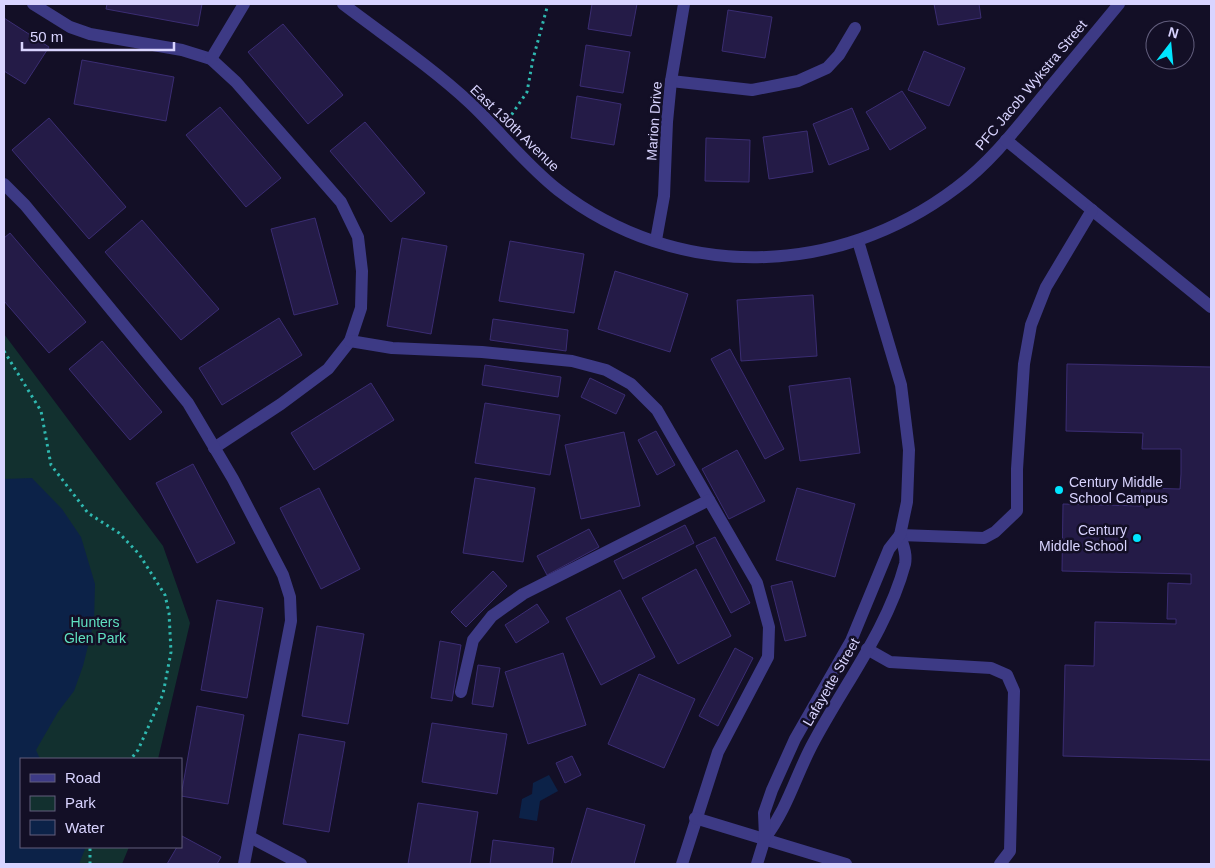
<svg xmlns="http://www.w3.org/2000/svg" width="1215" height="868" viewBox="0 0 1215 868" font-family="Helvetica,sans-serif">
<rect width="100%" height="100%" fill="#130f26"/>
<path fill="#12302f" d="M4,334L163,546L190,623L158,759H21V847H129L122,864H4Z"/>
<g fill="#0c2248">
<path d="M32,478L62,509L81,537L95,584L94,622L83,666L74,691L58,712L36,750L40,759H21V847H83L85,849L79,864H4V479Z"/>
<path d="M549,775L558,791L540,801L537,821L519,818L522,799L532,794L533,783Z"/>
</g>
<g fill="#241b47" stroke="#3b2d73">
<path d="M107,4H202L198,26L106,9Z"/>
<path d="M592,4H637L631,36L588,29Z"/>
<path d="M934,4H979L981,18L938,25Z"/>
<path d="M728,10L772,17L765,58L722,51Z"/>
<path d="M4,18L49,47L25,84L4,71Z"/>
<path d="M283,24L343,95L308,124L248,52Z"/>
<path d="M586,45L630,52L623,93L580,86Z"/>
<path d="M924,51L965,68L949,106L908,90Z"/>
<path d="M82,60L174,77L166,121L74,104Z"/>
<path d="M902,91L926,128L890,150L866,112Z"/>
<path d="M577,96L621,104L614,145L571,138Z"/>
<path d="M220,107L281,178L246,207L186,135Z"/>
<path d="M852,108L869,149L829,165L813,124Z"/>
<path d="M49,118L126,207L89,239L12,150Z"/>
<path d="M365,122L425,193L391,222L330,151Z"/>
<path d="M807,131L813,172L769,179L763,137Z"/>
<path d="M706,138L750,140L749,182L705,181Z"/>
<path d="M315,218L338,304L294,315L271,229Z"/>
<path d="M142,220L219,309L181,340L105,252Z"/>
<path d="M10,233L86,322L49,353L4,301V238Z"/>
<path d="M402,238L447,246L431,334L387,326Z"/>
<path d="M510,241L584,254L574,313L499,301Z"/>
<path d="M615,271L688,294L670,352L598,329Z"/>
<path d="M813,295L817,356L741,361L737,300Z"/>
<path d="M279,318L302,355L222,405L199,368Z"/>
<path d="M493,319L568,330L566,351L490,340Z"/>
<path d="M102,341L162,412L130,440L69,369Z"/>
<path d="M730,349L784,449L765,459L711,359Z"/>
<path d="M1067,364L1211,367V760L1063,756L1065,665L1094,666L1095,622L1176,624V619H1167L1168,583L1191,584V574L1062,571L1063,504L1141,506L1142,488L1180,489L1181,474V449H1142L1143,433L1066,431Z"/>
<path d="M485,365L561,377L558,397L482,385Z"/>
<path d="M590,378L625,395L616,414L581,397Z"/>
<path d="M850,378L860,453L800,461L789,386Z"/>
<path d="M371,383L394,420L314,470L291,433Z"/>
<path d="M485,403L560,415L550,475L475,463Z"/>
<path d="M656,431L675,465L657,475L638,440Z"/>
<path d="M624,432L640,506L581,519L565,445Z"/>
<path d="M737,450L765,501L729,519L702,469Z"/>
<path d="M193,464L235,543L197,563L156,483Z"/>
<path d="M475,478L535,488L523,562L463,553Z"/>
<path d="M319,488L360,569L321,589L280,508Z"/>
<path d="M797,488L855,504L835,577L776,560Z"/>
<path d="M685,525L694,543L623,579L614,561Z"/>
<path d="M589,529L599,547L547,575L537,556Z"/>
<path d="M715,537L750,603L731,613L696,546Z"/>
<path d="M696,569L731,636L678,664L642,598Z"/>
<path d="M493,571L507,586L466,627L451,612Z"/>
<path d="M792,581L806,636L785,641L771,586Z"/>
<path d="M620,590L655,657L601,685L566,618Z"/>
<path d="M217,600L263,608L247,698L201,690Z"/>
<path d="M537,604L549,622L516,643L505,625Z"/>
<path d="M317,626L364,634L348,724L302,716Z"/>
<path d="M440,641L461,645L452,701L431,698Z"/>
<path d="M735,648L753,658L718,726L699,716Z"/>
<path d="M563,653L586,725L528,744L505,672Z"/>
<path d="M478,665L500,668L493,707L472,704Z"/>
<path d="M639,674L695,699L664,768L608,744Z"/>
<path d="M197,706L244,715L228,804L181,796Z"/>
<path d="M432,723L507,734L497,794L422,782Z"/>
<path d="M299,734L345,742L329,832L283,824Z"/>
<path d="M572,756L581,775L565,783L556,763Z"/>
<path d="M418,803L478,812L470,864H408Z"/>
<path d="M587,808L645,825L634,864H571Z"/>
<path d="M182,836L221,857L217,864H167L177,847H181Z"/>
<path d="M493,840L554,848L552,864H490Z"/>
</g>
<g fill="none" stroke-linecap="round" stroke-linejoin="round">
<g stroke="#2fb8b0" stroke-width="3" stroke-dasharray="2.5 4" stroke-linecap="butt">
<path d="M508,120L527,92L533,59L548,4"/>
<path d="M4,351L41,411L51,465L88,513L119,533L139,554L165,595L169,613L171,652L163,694L138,750L131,759"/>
<path d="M90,864V847"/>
</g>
<g stroke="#3d3a85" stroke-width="12">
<path d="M33,4L70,27L90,34L182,50L211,59L236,82L341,202L358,237L362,271L361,308L350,341L328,369L281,404L214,448"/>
<path d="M343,4C385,36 430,66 469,102C499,130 525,164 558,190C677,282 837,278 956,188C990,163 1016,129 1042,97C1068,66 1093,35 1119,4"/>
<path d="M211,59L244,4"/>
<path d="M671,81L752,90L798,81L827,68L839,55L855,28"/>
<path d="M1006,140L1211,307"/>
<path d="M4,184L25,205L188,403L233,479L283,575L290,597L291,621L244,864"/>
<path d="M656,240L664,196L667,122L671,81L684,4"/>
<path d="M350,341L392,348L482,352L572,361L606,370L631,384L657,410L757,583L769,627L768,657L718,752L682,864"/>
<path d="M900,535L984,538L995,532L1017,511V469L1024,364L1031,325L1046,287L1092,210"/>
<path d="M867,649L890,662L991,668L1007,675L1014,691L1010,851L1000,864"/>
<path d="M461,692L473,640L492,616L523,594L709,500"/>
<path d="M695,818L846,864"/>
<path d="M250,837L301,864"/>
<path d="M765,838C787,809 795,778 811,747C842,687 887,631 905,564C907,554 903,545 900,535"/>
<path d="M757,864L765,838L764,813L772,790L795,739L851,641L889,549L900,535L907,502L909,450L901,385L858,241"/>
</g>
</g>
<g fill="#00e5ff" stroke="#130f26" stroke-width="2">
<circle cx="1059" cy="490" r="5"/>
<circle cx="1137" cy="538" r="5"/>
</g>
<g text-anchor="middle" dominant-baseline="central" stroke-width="5" stroke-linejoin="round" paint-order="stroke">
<g font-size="14" fill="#d9d4ff" stroke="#130f26">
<text transform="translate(1031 85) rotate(-50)">PFC Jacob Wykstra Street</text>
<text transform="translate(654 121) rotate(-86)">Marion Drive</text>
<text transform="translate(515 128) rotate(44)">East 130th Avenue</text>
<text transform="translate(831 682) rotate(-60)">Lafayette Street</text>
</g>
<g font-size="14" fill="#d9d4ff" stroke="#130f26" text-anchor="start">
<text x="1069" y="482">Century Middle<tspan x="1069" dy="16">School Campus</tspan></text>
<text x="1127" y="530" text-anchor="end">Century<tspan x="1127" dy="16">Middle School</tspan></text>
</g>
<g font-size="14" fill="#5fe0c0" stroke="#130f26">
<text x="95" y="622">Hunters<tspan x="95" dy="16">Glen Park</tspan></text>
</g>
</g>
<rect width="1215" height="868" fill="none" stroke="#d9d4ff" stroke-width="10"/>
<rect x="20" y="758" width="162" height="90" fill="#130f26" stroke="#625e7d"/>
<rect x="30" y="774" width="25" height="8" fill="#3d3a85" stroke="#625e7d"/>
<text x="65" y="783" font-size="15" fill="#d9d4ff">Road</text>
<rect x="30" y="796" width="25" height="15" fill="#12302f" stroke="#625e7d"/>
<text x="65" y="808" font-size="15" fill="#d9d4ff">Park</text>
<rect x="30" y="820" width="25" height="15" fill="#0c2248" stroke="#625e7d"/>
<text x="65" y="833" font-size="15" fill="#d9d4ff">Water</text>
<g transform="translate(1170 45) rotate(16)"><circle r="24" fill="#130f26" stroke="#625e7d"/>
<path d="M0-4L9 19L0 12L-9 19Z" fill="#00e5ff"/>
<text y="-8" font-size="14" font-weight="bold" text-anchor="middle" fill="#d9d4ff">N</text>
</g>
<path d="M22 42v8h152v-8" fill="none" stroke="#d9d4ff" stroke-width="2.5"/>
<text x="30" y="42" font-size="15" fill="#d9d4ff" stroke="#130f26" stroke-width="4" paint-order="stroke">50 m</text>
</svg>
